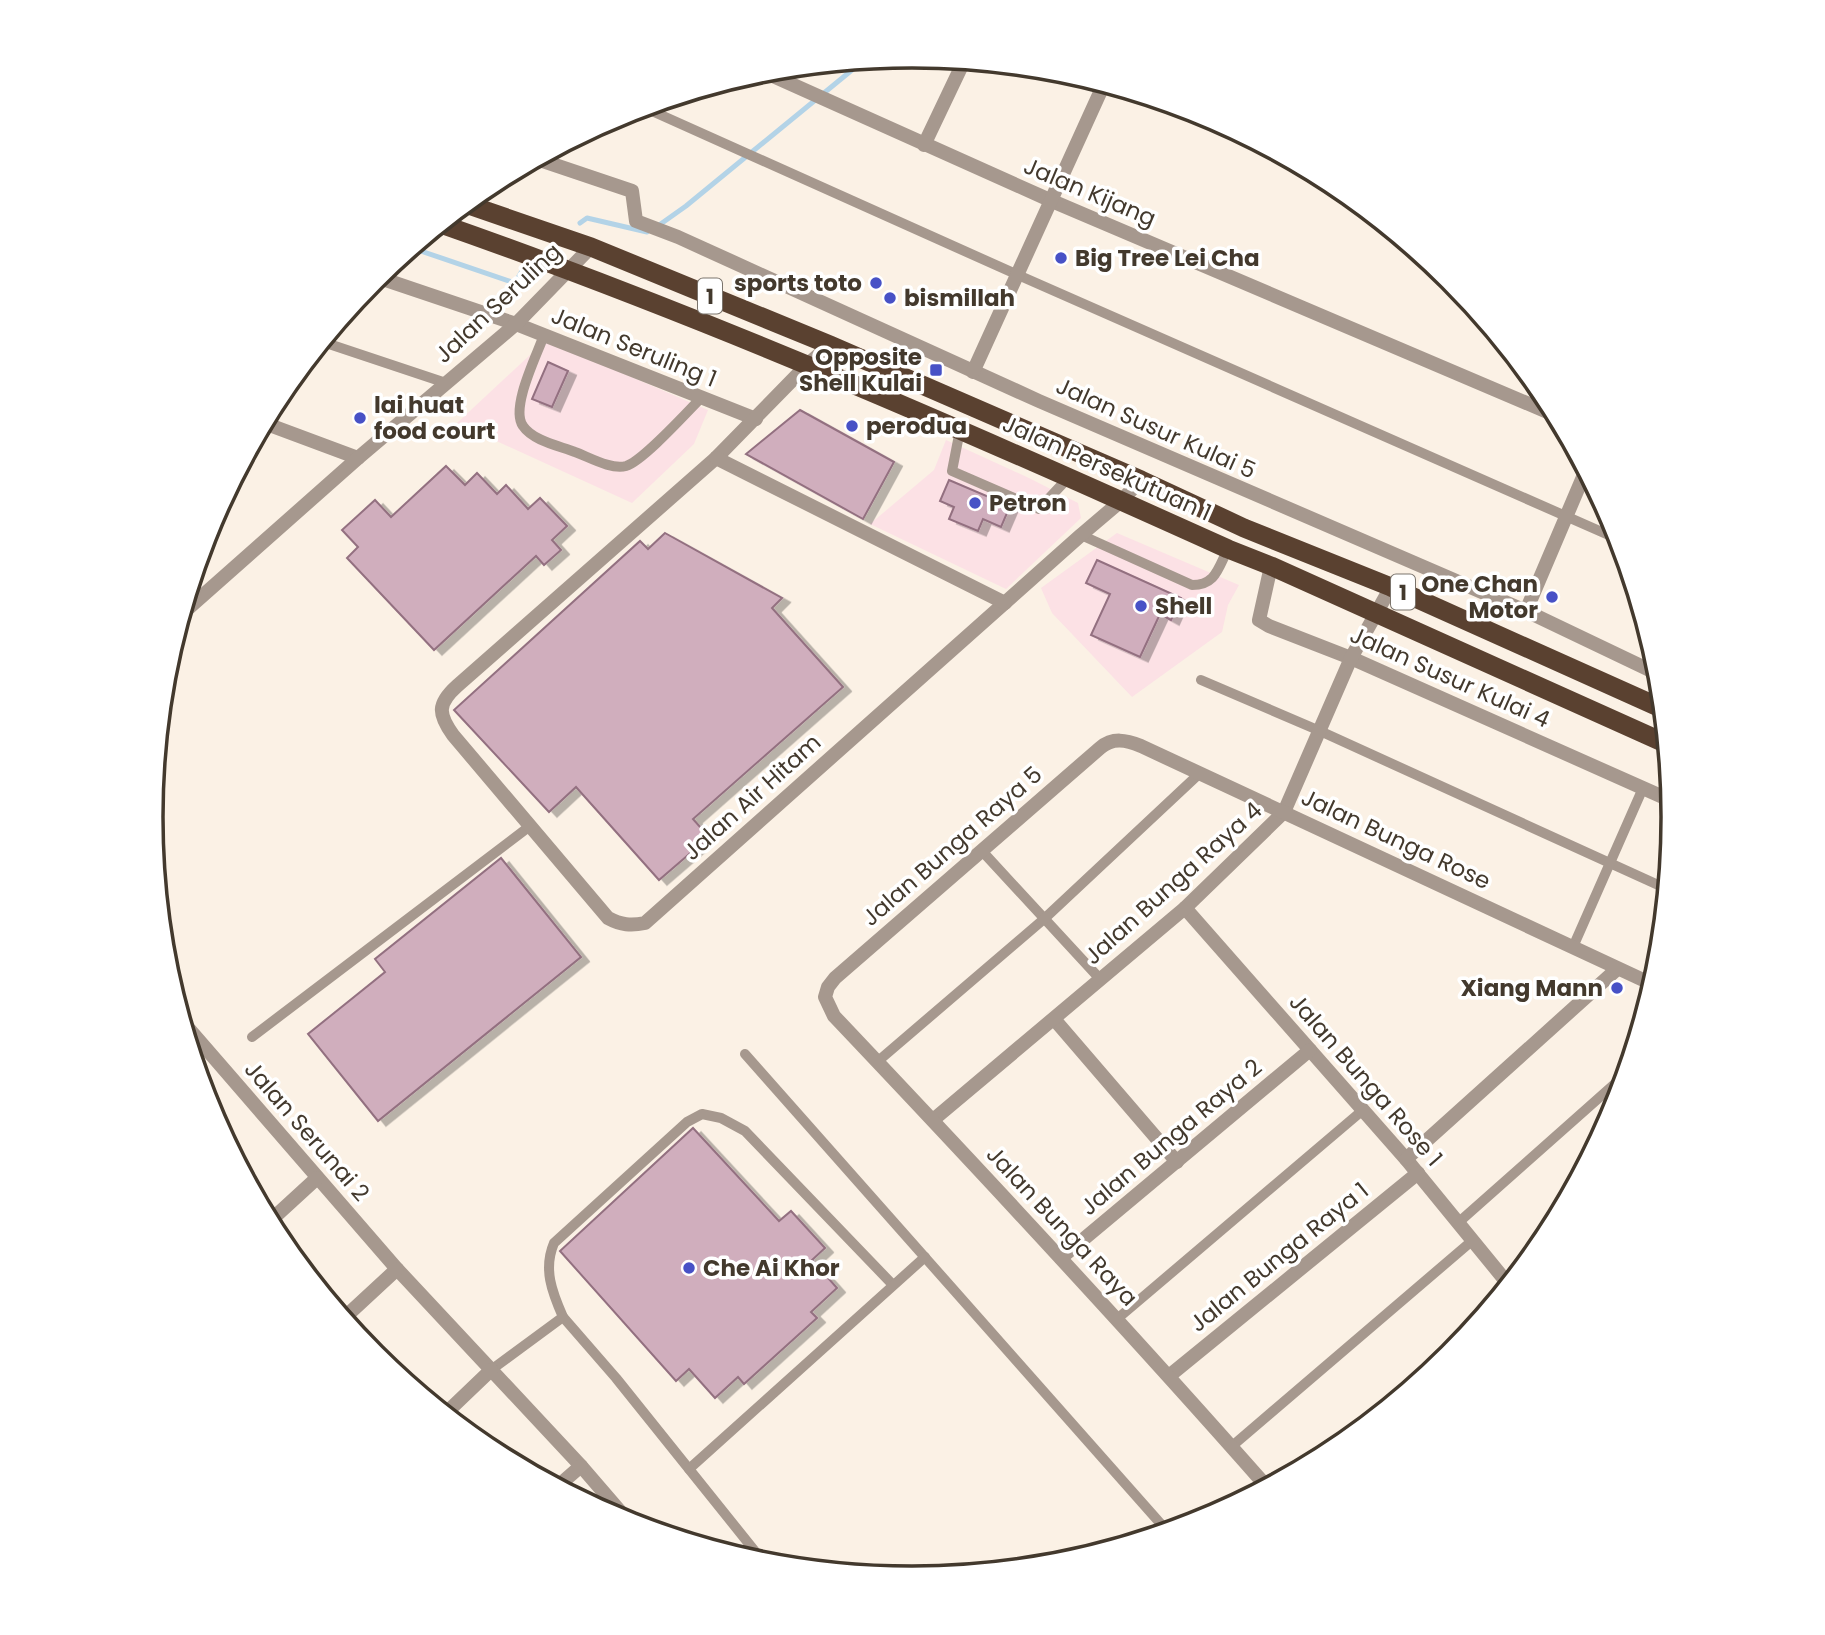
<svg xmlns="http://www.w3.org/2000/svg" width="1825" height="1635" viewBox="0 0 1825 1635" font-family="Poppins,sans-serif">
<defs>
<filter id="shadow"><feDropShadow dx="8" dy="4.5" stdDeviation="0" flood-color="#0004"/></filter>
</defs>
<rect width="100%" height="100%" fill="#fbf1e5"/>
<g fill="#fce1e5">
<path d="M546,340L708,410L694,444L632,503L457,423Z"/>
<path d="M946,440L1029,478L1078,503L1081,518L1006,589L870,524L934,470Z"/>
<path d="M1117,533L1239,585L1228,605L1222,632L1132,697L1052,613L1041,588Z"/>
</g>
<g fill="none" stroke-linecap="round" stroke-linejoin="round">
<g stroke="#b3d3e7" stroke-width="5">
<path d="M580,223L587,218L647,232"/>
<path d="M655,228L686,206L863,61"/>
<path d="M412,248L515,283L522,271"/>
</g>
</g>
<g fill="#d0aebd" stroke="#937080" stroke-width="2" filter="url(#shadow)">
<path d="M548,362L568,371L552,407L532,399Z"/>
<path d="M800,410L894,462L863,519L746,454Z"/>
<path d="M446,466L465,485L477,473L497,494L506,485L528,509L540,498L567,526L552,540L561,550L544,565L536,556L434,650L347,558L358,547L342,530L375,500L391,517Z"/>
<path d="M949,480L1010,506L1001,527L983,519L978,531L949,519L954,507L940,501Z"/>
<path d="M665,533L782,598L772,608L843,687L693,819L709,837L659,880L576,787L549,812L454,710L640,541L648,549Z"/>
<path d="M1097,560L1181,598L1171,620L1160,614L1140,657L1091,635L1110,594L1086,583Z"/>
<path d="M501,858L581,957L378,1121L308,1034L385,972L375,959Z"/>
<path d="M693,1128L779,1221L791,1211L825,1248L812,1260L837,1288L811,1312L817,1318L744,1384L738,1377L715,1398L689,1369L676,1381L560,1251Z"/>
</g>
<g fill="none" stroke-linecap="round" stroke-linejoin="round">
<g stroke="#a6988e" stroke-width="10">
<path d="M643,107L1018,275L1620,540"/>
<path d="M544,335C537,355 510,408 523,426C533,441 560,446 575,452C589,457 611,470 626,466C643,461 687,412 701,398"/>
<path d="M323,342L446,383"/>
<path d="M960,430L952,471L1039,509L1068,478"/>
<path d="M1081,535L1192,585C1216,585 1218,568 1228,549"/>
<path d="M1201,680L1320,731L1667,889"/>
<path d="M982,851L1101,980"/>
<path d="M1573,947L1643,788"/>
<path d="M252,1037L530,826"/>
<path d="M745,1054L1168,1532"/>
<path d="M877,1062L1044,919L1200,773"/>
<path d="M1459,1222L1627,1073"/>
<path d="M563,1317C552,1292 543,1269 554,1243L687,1122L702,1114L721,1118L745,1131L893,1285"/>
<path d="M1117,1319L1363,1110"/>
<path d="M491,1370L563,1317L616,1378L766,1565"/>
<path d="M1231,1447L1473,1240"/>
<path d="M689,1469L925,1257"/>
</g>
<g stroke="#a6988e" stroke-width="14">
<path d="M762,71L1052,201L1557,416"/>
<path d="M924,145L964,61"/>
<path d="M537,159L632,191L636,221L678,237L1039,401L1526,611L1660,675"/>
<path d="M377,277L516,324L756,419"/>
<path d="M830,345L808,364L716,458L457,686C437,704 438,714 453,735L608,918C621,925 631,926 645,923L1081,535L1121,501L1141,480"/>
<path d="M973,372L1103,86"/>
<path d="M264,423L358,458"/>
<path d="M716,458L1005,603"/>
<path d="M1271,566L1259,620L1269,626L1351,658L1672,801"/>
<path d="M1526,611L1586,470"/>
<path d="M183,613L358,458L516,324L591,247"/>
<path d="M1185,908L1406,1159L1509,1285"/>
<path d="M1054,1019L1177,1162"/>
<path d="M183,1022L397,1269L581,1466L631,1524"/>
<path d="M933,1120L1185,908L1284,812L1351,658L1391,587"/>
<path d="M1406,1159L1616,970"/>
<path d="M269,1222L317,1178"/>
<path d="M1061,1258L1310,1050"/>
<path d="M343,1319L397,1269"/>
<path d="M1169,1376L1418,1173"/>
<path d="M445,1414L491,1370"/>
<path d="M557,1487L581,1466"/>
<path d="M1267,1487C1126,1327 981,1171 834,1016L825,997L828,987L835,978L1100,748C1113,737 1126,740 1141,746L1654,985"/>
</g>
<g stroke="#5a4130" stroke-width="19">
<path d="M466,204L591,247L830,345L1141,480L1244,528L1391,587L1663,709"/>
<path d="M441,224C709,318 969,432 1228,549L1271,566L1667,744"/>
</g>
</g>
<g fill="#4751c6" stroke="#fff" stroke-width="2.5">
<circle cx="1061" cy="258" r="7"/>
<circle cx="876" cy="283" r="7"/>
<circle cx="890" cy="298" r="7"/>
<rect x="929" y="363" width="14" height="14" rx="3.5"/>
<circle cx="360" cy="418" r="7"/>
<circle cx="852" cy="426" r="7"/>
<circle cx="975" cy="503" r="7"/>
<circle cx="1552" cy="597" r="7"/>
<circle cx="1141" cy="606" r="7"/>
<circle cx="1617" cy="988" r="7"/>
<circle cx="689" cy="1268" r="7"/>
</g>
<g text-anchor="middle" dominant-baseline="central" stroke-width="7" stroke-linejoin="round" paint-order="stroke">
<g fill="#fff" stroke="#7b746c" stroke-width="2">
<rect x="698" y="278.5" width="24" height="35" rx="5"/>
<rect x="1391" y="574.5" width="24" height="35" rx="5"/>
</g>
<g font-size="21" font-weight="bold" fill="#43392d">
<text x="710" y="296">1</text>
<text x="1403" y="592">1</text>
</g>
<g font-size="23" fill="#43392d" stroke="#fff">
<text transform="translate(1090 192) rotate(23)">Jalan Kijang</text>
<text transform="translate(498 303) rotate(-43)">Jalan Seruling</text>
<text transform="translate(634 347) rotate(22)">Jalan Seruling 1</text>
<text transform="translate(1156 428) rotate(24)">Jalan Susur Kulai 5</text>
<text transform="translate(1107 468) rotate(24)">Jalan Persekutuan 1</text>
<text transform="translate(1450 677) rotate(24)">Jalan Susur Kulai 4</text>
<text transform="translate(752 797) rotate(-42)">Jalan Air Hitam</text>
<text transform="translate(1396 839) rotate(25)">Jalan Bunga Rose</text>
<text transform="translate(952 846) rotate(-41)">Jalan Bunga Raya 5</text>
<text transform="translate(1173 883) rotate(-42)">Jalan Bunga Raya 4</text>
<text transform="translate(1366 1080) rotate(49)">Jalan Bunga Rose 1</text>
<text transform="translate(307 1131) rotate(49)">Jalan Serunai 2</text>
<text transform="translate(1171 1137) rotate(-40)">Jalan Bunga Raya 2</text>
<text transform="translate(1062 1226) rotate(47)">Jalan Bunga Raya</text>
<text transform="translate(1279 1257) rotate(-39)">Jalan Bunga Raya 1</text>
</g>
<g font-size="23" font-weight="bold" fill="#43392d" stroke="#fff" text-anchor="start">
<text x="1075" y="258">Big Tree Lei Cha</text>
<text x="862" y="283" text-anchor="end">sports toto</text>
<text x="904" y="298">bismillah</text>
<text x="922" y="357" text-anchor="end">Opposite<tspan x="922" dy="26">Shell Kulai</tspan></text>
<text x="374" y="405">lai huat<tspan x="374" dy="26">food court</tspan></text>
<text x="866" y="426">perodua</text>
<text x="989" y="503">Petron</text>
<text x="1538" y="584" text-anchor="end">One Chan<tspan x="1538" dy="26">Motor</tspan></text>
<text x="1155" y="606">Shell</text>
<text x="1603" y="988" text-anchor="end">Xiang Mann</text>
<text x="703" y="1268">Che Ai Khor</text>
</g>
</g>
<path d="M0 0H1825V1635H0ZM163 817a749 749 0 1 1 1498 0a749 749 0 1 1-1498 0Z" fill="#fff" fill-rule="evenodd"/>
<path fill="none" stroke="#43392d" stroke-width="3.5" d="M163 817a749 749 0 1 1 1498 0a749 749 0 1 1-1498 0Z"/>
</svg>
